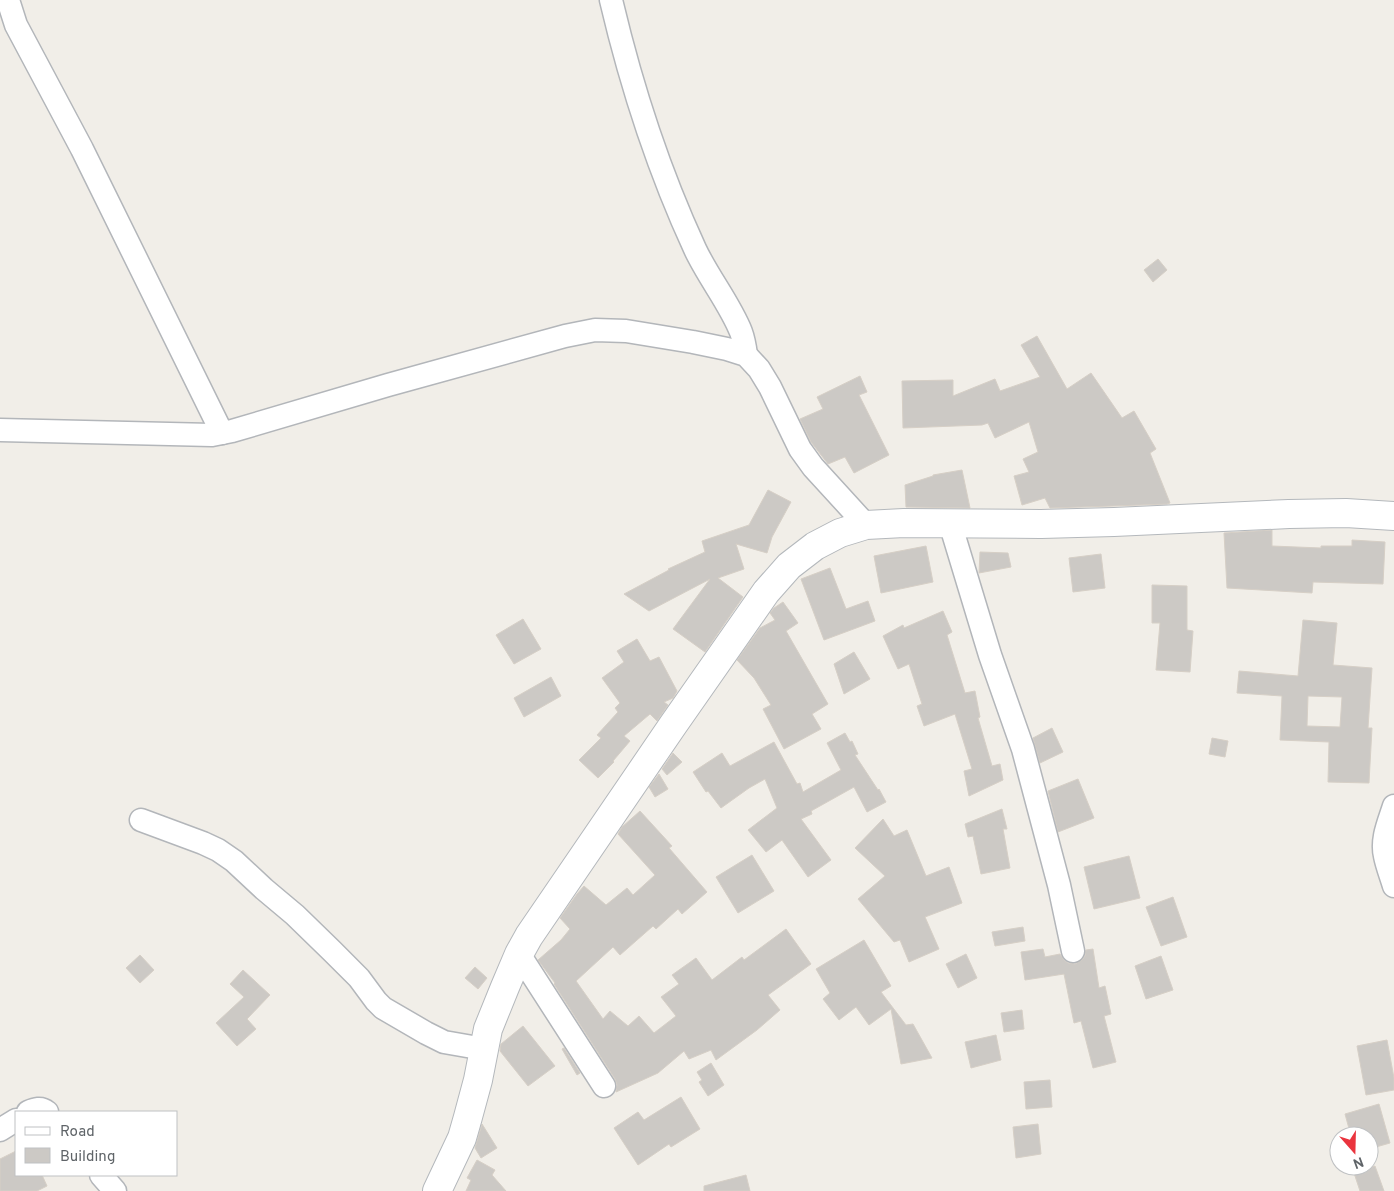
<svg xmlns="http://www.w3.org/2000/svg" width="1394" height="1191" viewBox="0 0 1394 1191" font-family="Overpass,sans-serif">
<rect width="100%" height="100%" fill="#f1eee8"/>
<g fill="#ccc9c5" stroke="#d6cfc6" fill-rule="evenodd">
<path d="M1158,259L1167,270L1153,282L1144,270Z"/>
<path d="M1037,336L1067,389L1091,373L1122,418L1134,411L1156,449L1150,453L1170,503L1167,504L1113,506L1050,508L1045,498L1022,505L1014,476L1029,472L1023,459L1038,452L1029,422L995,438L988,423L982,425L903,428L902,381L953,380V396L995,379L1000,391L1040,377L1021,345Z"/>
<path d="M860,376L867,392L859,395L889,455L854,473L845,457L828,464L811,442L800,419L823,409L817,397Z"/>
<path d="M962,470L970,508L906,507L905,485L933,476V475Z"/>
<path d="M768,490L791,502L772,537L767,553L736,544L744,569L718,578L743,597L705,652L673,629L710,579L649,611L624,594L669,570L668,569L705,552L702,541L749,525Z"/>
<path d="M1272,530V546L1321,548V546H1352V540L1385,542L1383,584L1313,582L1312,593L1227,588L1224,533Z"/>
<path d="M926,546L933,582L881,593L874,556Z"/>
<path d="M980,552L1008,553L1011,567L979,573Z"/>
<path d="M1101,554L1105,588L1073,592L1069,558Z"/>
<path d="M830,568L846,609L868,601L875,621L824,640L801,579Z"/>
<path d="M1152,585L1187,586V630L1193,631L1190,672L1156,670L1160,623H1152Z"/>
<path d="M783,602L798,623L786,631L828,704L812,714L821,729L784,749L763,709L771,705L754,678L737,660L760,628L775,620L770,613L774,608Z"/>
<path d="M943,611L952,632L947,635L965,693L975,691L980,717L978,718L992,766L1000,764L1003,780L969,796L964,771L972,769L955,714L924,726L917,706L922,704L909,664L898,669L883,636L903,625L904,628Z"/>
<path d="M523,619L541,649L514,664L496,635Z"/>
<path d="M1303,620L1337,623L1333,665L1372,668L1368,728H1372L1369,783L1328,782L1329,742L1280,740L1282,696L1237,693L1239,671L1298,676ZM1308,696L1342,697L1340,727L1307,726Z"/>
<path d="M637,639L650,661L659,657L677,691L673,698L664,702L668,705L657,721L650,714L624,736L630,741L613,761L614,762L598,778L579,760L601,738L597,735L618,712L615,708L620,703L602,678L624,662L617,651Z"/>
<path d="M854,652L870,679L844,694L834,664Z"/>
<path d="M551,677L561,696L524,717L514,698Z"/>
<path d="M1052,728L1063,752L1040,763L1033,738Z"/>
<path d="M845,733L850,742L852,741L858,754L855,755L878,790L879,789L886,802L867,812L854,787L811,811L812,814L801,819L831,860L808,877L782,840L766,852L748,830L777,808L765,779L749,788L721,808L708,791L706,792L693,772L722,753L730,766L774,742L797,784L800,783L803,792L841,770L827,743Z"/>
<path d="M1212,738L1228,741L1225,757L1209,754Z"/>
<path d="M673,753L682,762L667,775L662,769Z"/>
<path d="M659,774L668,789L655,797L649,787Z"/>
<path d="M1078,779L1094,818L1058,832L1048,791Z"/>
<path d="M1002,809L1007,829H1003L1010,868L981,874L973,836L968,837L965,824Z"/>
<path d="M640,811L672,846L669,848L707,892L682,914L678,909L656,929L653,926L620,955L613,947L576,981L603,1019L610,1011L628,1026L639,1016L654,1033L676,1016L661,997L679,984L672,975L696,958L712,980L742,957L744,960L786,929L811,964L768,995L780,1010L757,1030L716,1060L711,1050L689,1059L684,1051L658,1073L616,1092L617,1085L615,1079L554,984L555,983L538,960L561,940L570,929L560,918L577,894L584,886L606,905L627,888L633,895L655,875L618,834L622,827Z"/>
<path d="M883,819L894,836L907,830L926,876L949,867L962,903L925,917L939,949L909,962L900,940L894,942L858,899L885,876L855,848Z"/>
<path d="M752,855L774,891L738,913L716,877Z"/>
<path d="M1129,856L1140,898L1094,909L1084,867Z"/>
<path d="M1173,897L1187,937L1161,946L1146,907Z"/>
<path d="M1023,927L1025,941L995,946L992,932Z"/>
<path d="M864,940L891,986L881,992L906,1025L913,1024L932,1058L901,1064L891,1009L869,1025L856,1007L839,1020L823,999L830,993L816,969Z"/>
<path d="M1043,949L1045,957L1060,954L1064,960L1068,963L1075,964L1082,960L1085,956L1086,950L1093,949L1099,988L1105,986L1111,1014L1104,1016L1116,1062L1093,1068L1081,1021L1074,1023L1064,974L1025,980L1021,952Z"/>
<path d="M966,954L977,978L958,988L946,964Z"/>
<path d="M140,955L154,970L140,983L126,968Z"/>
<path d="M1161,956L1173,990L1146,999L1135,966Z"/>
<path d="M475,967L487,978L478,989L465,978Z"/>
<path d="M243,970L270,995L247,1019L256,1029L237,1046L216,1023L244,997L230,984Z"/>
<path d="M1022,1010L1024,1029L1004,1032L1001,1013Z"/>
<path d="M523,1026L555,1066L528,1086L500,1051L501,1044Z"/>
<path d="M996,1035L1001,1060L971,1068L965,1042Z"/>
<path d="M1387,1040L1394,1078V1090L1366,1095L1357,1046Z"/>
<path d="M564,1048L580,1073L577,1075L562,1049Z"/>
<path d="M711,1063L724,1085L708,1096L699,1082L702,1080L697,1072Z"/>
<path d="M1050,1080L1052,1107L1026,1109L1024,1082Z"/>
<path d="M681,1097L700,1129L671,1147L669,1144L638,1165L614,1128L638,1112L644,1120Z"/>
<path d="M1379,1104L1390,1143L1369,1149V1136H1351L1345,1114Z"/>
<path d="M482,1124L497,1148L481,1158L475,1148Z"/>
<path d="M1038,1124L1041,1154L1016,1158L1013,1127Z"/>
<path d="M16,1151V1175H42L47,1186L37,1191H0V1159Z"/>
<path d="M477,1160L495,1170L492,1175L506,1191H466L471,1180L467,1178Z"/>
<path d="M1375,1166L1384,1191H1360L1354,1173Z"/>
<path d="M746,1175L750,1191H704V1186Z"/>
</g>
<g fill="none" stroke-linecap="round" stroke-linejoin="round">
<defs>
<g id="street">
<path d="M8,0L16,25L82,149L222,433"/>
<path d="M611,0C631,85 658,169 695,249C708,277 730,304 741,332C744,340 745,347 746,355"/>
<path d="M0,430L212,435L232,431L388,385L565,336L595,330L626,331L693,342L727,349L746,355L759,369L770,387L800,449L813,467L866,525"/>
<path d="M950,523L990,655L1023,749L1059,885L1073,951"/>
<path d="M1394,806C1389,822 1381,839 1385,856C1387,866 1391,876 1394,886"/>
<path d="M141,820L203,843L218,850L234,861L264,889L295,915L332,951L359,978L376,1001L383,1008L426,1033L444,1042L484,1049"/>
<path d="M519,954L604,1086"/>
<path d="M28,1112C35,1109 41,1107 47,1112"/>
<path d="M0,1130L16,1120"/>
<path d="M101,1175L115,1191"/>
</g>
<path id="secondary" d="M437,1191L462,1138L468,1117L478,1080L488,1029L505,987L519,954L529,936L673,725L766,592L789,566L815,546L840,533L866,525L904,523L1041,524L1114,522L1289,514L1346,513L1394,516"/>
</defs>
<use href="#street" stroke="#b3b6ba" stroke-width="25"/>
<use href="#secondary" stroke="#b4b8bc" stroke-width="30"/>
<use href="#street" stroke="#fff" stroke-width="22"/>
<use href="#secondary" stroke="#fff" stroke-width="28"/>
</g>
<rect x="15" y="1111" width="162" height="65" fill="#ffffff" stroke="#bfc1c3"/>
<rect x="25" y="1127" width="25" height="8" fill="#ffffff" stroke="#bfc1c3"/>
<text x="60" y="1136" font-size="15" fill="#5f6468">Road</text>
<rect x="25" y="1148" width="25" height="15" fill="#ccc9c5" stroke="#bfc1c3"/>
<text x="60" y="1161" font-size="15" fill="#5f6468">Building</text>
<g transform="translate(1354 1151) rotate(160)"><circle r="24" fill="#ffffff" stroke="#bfc1c3"/>
<path d="M0-4L9 19L0 12L-9 19Z" fill="#ea343e"/>
<text y="-8" font-size="14" font-weight="bold" text-anchor="middle" fill="#5f6468">N</text>
</g>
</svg>
